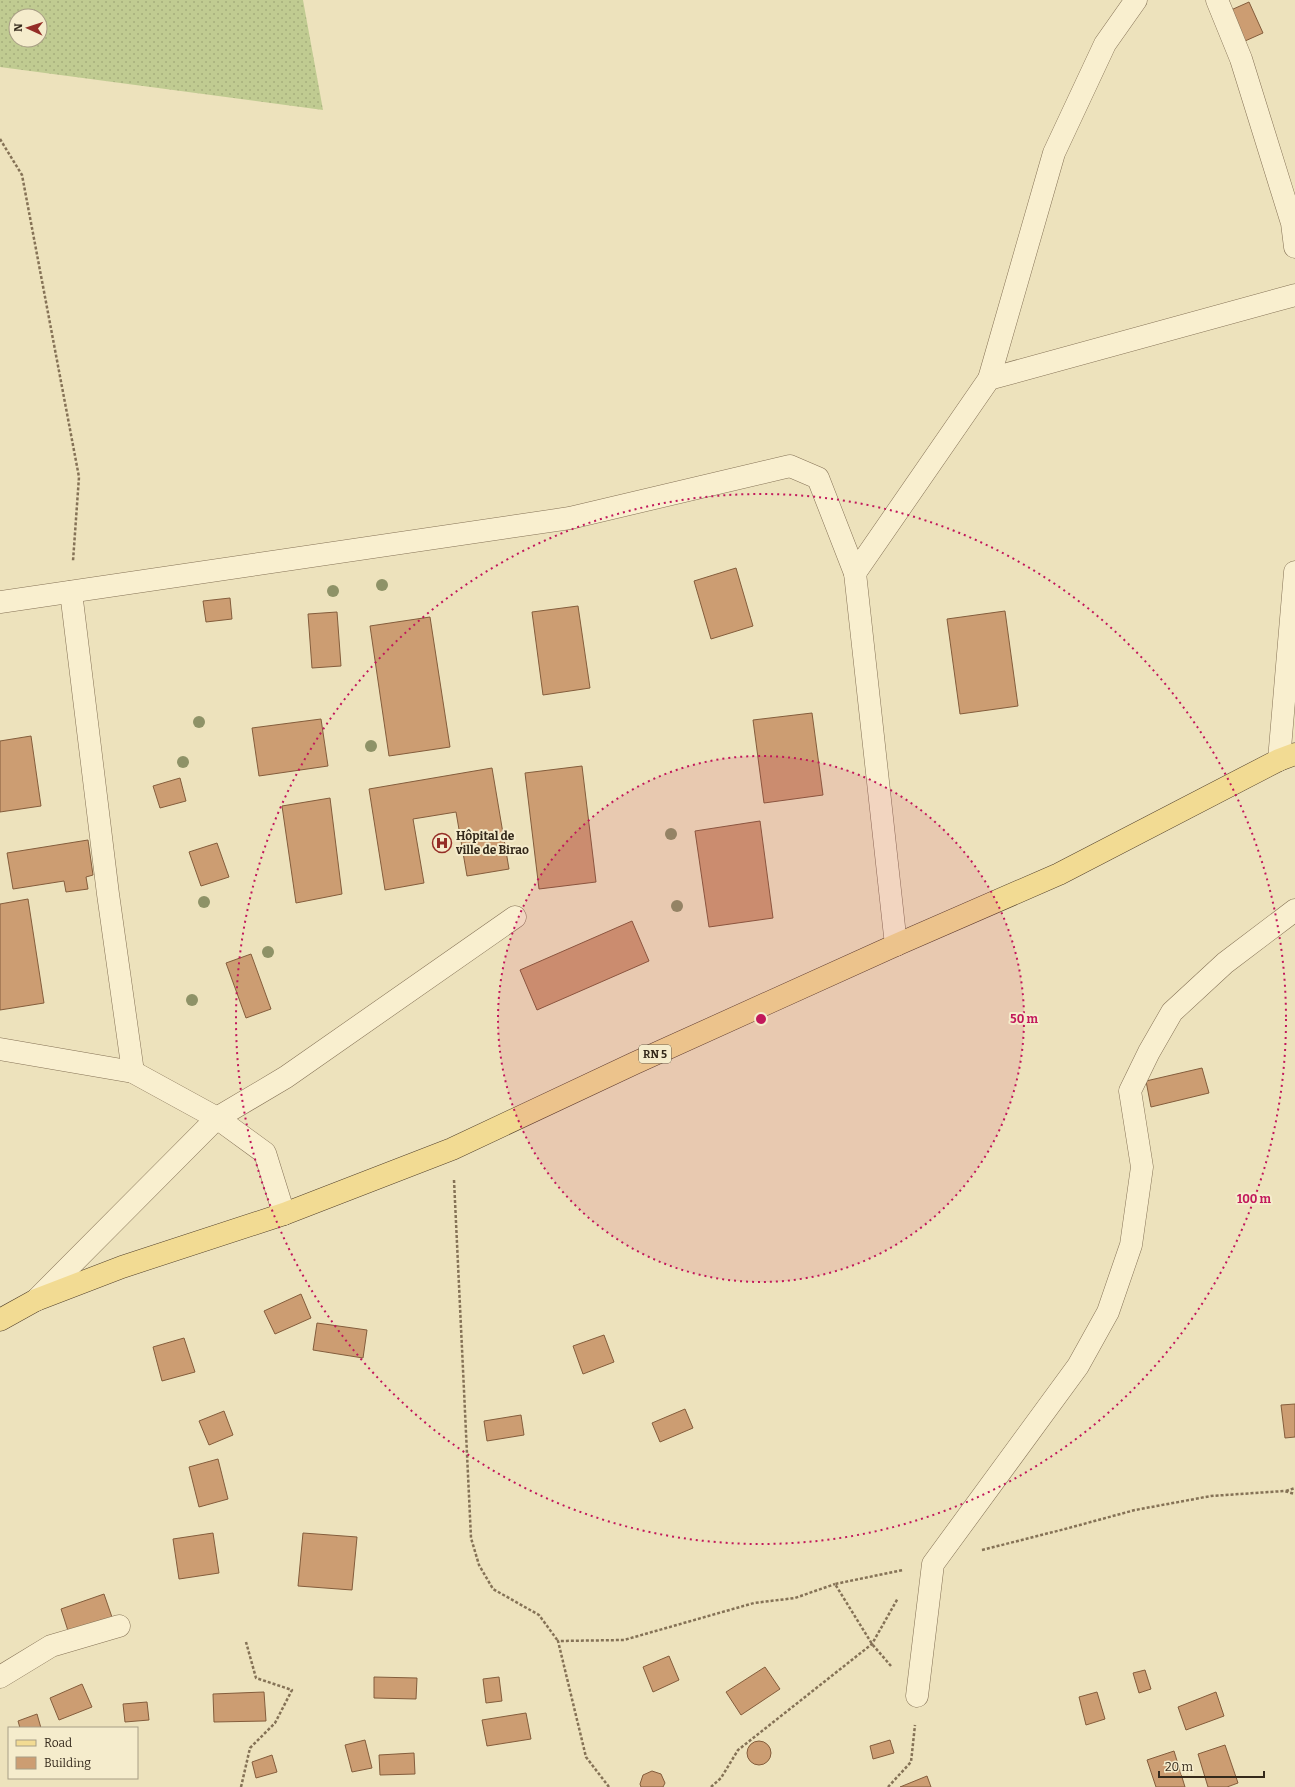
<svg xmlns="http://www.w3.org/2000/svg" width="1295" height="1787" viewBox="0 0 1295 1787" font-family="Bitter,serif">
<defs>
<pattern id="grass-dots" width="8" height="8" patternUnits="userSpaceOnUse"><rect width="8" height="8" fill="#c0cb91"/><path d="M2 2h.1M6 6h.1" fill="none" stroke="#a6ae7c" stroke-width="1.8" stroke-linecap="round"/></pattern>
</defs>
<rect width="100%" height="100%" fill="#ede2bc"/>
<path fill="url(#grass-dots)" fill-rule="evenodd" d="M0,0H303L323,110L0,67ZM16,16H40V40H16Z"/>
<g fill="#cc9d72" stroke="#845d3c">
<path d="M1249,2L1263,33L1245,41L1231,10Z"/>
<path d="M736,568L753,626L711,639L694,581Z"/>
<path d="M230,598L232,619L206,622L203,601Z"/>
<path d="M578,606L590,688L543,695L532,612Z"/>
<path d="M1005,611L1018,706L960,714L947,619Z"/>
<path d="M337,612L341,666L312,668L308,614Z"/>
<path d="M430,617L450,747L389,756L370,626Z"/>
<path d="M812,713L823,795L764,803L753,720Z"/>
<path d="M321,719L328,766L259,776L252,728Z"/>
<path d="M31,736L41,806L0,812V741Z"/>
<path d="M582,766L596,882L539,889L525,773Z"/>
<path d="M492,768L509,869L467,876L456,812L413,819L424,883L385,890L369,789Z"/>
<path d="M180,778L186,801L160,808L153,786Z"/>
<path d="M330,798L342,894L296,903L282,806Z"/>
<path d="M760,821L773,918L709,927L695,831Z"/>
<path d="M88,840L93,875L86,877L88,889L66,892L64,881L13,889L7,853Z"/>
<path d="M217,843L229,877L201,886L189,852Z"/>
<path d="M28,899L44,1003L0,1010V904Z"/>
<path d="M632,921L649,961L537,1010L520,970Z"/>
<path d="M251,954L271,1009L246,1018L226,963Z"/>
<path d="M1202,1068L1209,1093L1151,1107L1146,1081Z"/>
<path d="M301,1294L311,1318L275,1334L264,1311Z"/>
<path d="M317,1323L367,1330L363,1358L313,1350Z"/>
<path d="M604,1335L614,1362L583,1374L573,1346Z"/>
<path d="M184,1338L195,1372L162,1381L153,1347Z"/>
<path d="M1295,1404V1437L1285,1438L1281,1405Z"/>
<path d="M685,1409L693,1428L660,1442L652,1423Z"/>
<path d="M224,1411L233,1435L209,1445L199,1421Z"/>
<path d="M521,1415L524,1435L487,1441L484,1421Z"/>
<path d="M218,1459L228,1499L199,1507L189,1467Z"/>
<path d="M213,1533L219,1573L179,1579L173,1539Z"/>
<path d="M303,1533L357,1537L352,1590L298,1586Z"/>
<path d="M104,1594L114,1623L70,1637L61,1609Z"/>
<path d="M669,1656L679,1680L653,1692L643,1667Z"/>
<path d="M765,1667L780,1689L741,1715L726,1692Z"/>
<path d="M1145,1670L1151,1689L1139,1693L1133,1673Z"/>
<path d="M374,1677L417,1678L416,1699L374,1698Z"/>
<path d="M499,1677L502,1701L486,1703L483,1679Z"/>
<path d="M82,1684L92,1707L59,1720L50,1698Z"/>
<path d="M264,1692L266,1721L214,1722L213,1694Z"/>
<path d="M1097,1692L1105,1719L1086,1725L1079,1697Z"/>
<path d="M1216,1692L1224,1716L1186,1730L1178,1707Z"/>
<path d="M147,1702L149,1720L125,1722L123,1704Z"/>
<path d="M526,1713L531,1739L487,1746L482,1720Z"/>
<path d="M37,1714L41,1728H20L18,1721Z"/>
<path d="M365,1740L372,1768L352,1772L345,1745Z"/>
<path d="M890,1740L894,1753L873,1759L870,1746Z"/>
<circle cx="759" cy="1753" r="12"/>
<path d="M1225,1745L1238,1783L1227,1787H1208L1198,1754Z"/>
<path d="M1174,1751L1185,1787H1156L1147,1760Z"/>
<path d="M414,1753L415,1774L380,1775L379,1755Z"/>
<path d="M272,1755L277,1772L256,1778L252,1762Z"/>
<path d="M652,1771L661,1774L665,1783L663,1787H641L640,1784L643,1775Z"/>
<path d="M927,1776L931,1787H900Z"/>
</g>
<g fill="none" stroke-linecap="round" stroke-linejoin="round">
<defs>
<g id="minor">
<path d="M1217,0L1241,59L1292,223L1295,247"/>
<path d="M989,379L1054,153L1105,44L1136,0"/>
<path d="M855,573L896,945"/>
<path d="M71,592L108,894L133,1072"/>
<path d="M0,602L570,518L790,466L818,478L855,573L989,379L1295,295"/>
<path d="M1279,760L1295,572"/>
<path d="M0,1049L133,1072L217,1118L265,1153L284,1214"/>
<path d="M36,1300L217,1118L286,1077L515,917"/>
<path d="M0,1677L51,1646L119,1626"/>
<path d="M917,1696L933,1564L1078,1366L1108,1312L1131,1245L1142,1167L1130,1091L1149,1052L1172,1012L1225,963L1295,910"/>
</g>
<path id="primary" d="M0,1320L36,1300L122,1267L284,1214L452,1149L635,1063L896,945L1059,874L1279,760L1295,754"/>
</defs>
<use href="#minor" stroke="#857256" stroke-width="23"/>
<use href="#primary" stroke="#52402b" stroke-width="23"/>
<g stroke="#857256" stroke-width="2.5" stroke-dasharray="3 2" stroke-linecap="butt">
<path d="M0,139L22,175L79,477L73,561"/>
<path d="M454,1180L471,1538L479,1565L493,1589L539,1615L558,1641"/>
<path d="M1286,1491L1295,1488"/>
<path d="M982,1550L1065,1529L1135,1510L1211,1496L1284,1491L1295,1494"/>
<path d="M891,1666L872,1644L835,1584L903,1570"/>
<path d="M241,1787L250,1748L275,1723L292,1690L256,1678L246,1642"/>
<path d="M609,1787L586,1757L558,1641L624,1640L754,1603L795,1598L835,1584"/>
<path d="M711,1787L721,1778L738,1750L872,1644L898,1598"/>
<path d="M888,1787L911,1762L915,1725"/>
</g>
<use href="#minor" stroke="#f9efcf" stroke-width="22"/>
<use href="#primary" stroke="#f2db93" stroke-width="22"/>
</g>
<g fill="#8e9267">
<circle cx="382" cy="585" r="6"/>
<circle cx="333" cy="591" r="6"/>
<circle cx="199" cy="722" r="6"/>
<circle cx="371" cy="746" r="6"/>
<circle cx="183" cy="762" r="6"/>
<circle cx="671" cy="834" r="6"/>
<circle cx="204" cy="902" r="6"/>
<circle cx="677" cy="906" r="6"/>
<circle cx="268" cy="952" r="6"/>
<circle cx="192" cy="1000" r="6"/>
</g>
<circle cx="761" cy="1019" r="263" fill="#c2185b" fill-opacity=".12"/>
<g fill="none" stroke="#c2185b" stroke-width="2" stroke-dasharray="2 4">
<circle cx="761" cy="1019" r="263"/>
<circle cx="761" cy="1019" r="525"/>
</g>
<defs>
<symbol id="hospital-ring" viewBox="-11 -11 22 22"><circle r="9.5" fill="#f5eccc" stroke="#942d26" stroke-width="1.5"/><path d="M-5-5h3v3.5h4V-5h3V5h-3V1.5h-4V5h-3Z" fill="#942d26"/></symbol>
</defs>
<g fill-rule="evenodd">
<use href="#hospital-ring" x="431" y="832" width="22" height="22"/>
</g>
<g text-anchor="middle" dominant-baseline="central" stroke-width="4" stroke-linejoin="round" paint-order="stroke">
<rect fill="#f5eccc" stroke="#6e6450" stroke-width="1" x="639" y="1045" width="32" height="18" rx="3"/>
<g font-size="11" font-weight="bold" fill="#34291b">
<text x="655" y="1054">RN 5</text>
</g>
<g font-size="12" font-weight="bold" fill="#34291b" stroke="#f5eccc" text-anchor="start">
<text x="456" y="836">Hôpital de<tspan x="456" dy="14">ville de Birao</tspan></text>
</g>
</g>
<circle cx="761" cy="1019" r="6" fill="#c2185b" stroke="#f5eccc" stroke-width="2"/>
<g font-size="12" text-anchor="middle" font-weight="bold" fill="#c2185b" stroke="#f5eccc" stroke-width="4" stroke-linejoin="round" paint-order="stroke">
<text x="1024" y="1023">50 m</text>
<text x="1254" y="1203">100 m</text>
</g>
<rect x="8" y="1727" width="130" height="52" fill="#f5eccc" stroke="#a89e85"/>
<rect x="16" y="1740" width="20" height="6" fill="#f2db93" stroke="#a89e85"/>
<text x="44" y="1747" font-size="12" fill="#34291b">Road</text>
<rect x="16" y="1757" width="20" height="12" fill="#cc9d72" stroke="#a89e85"/>
<text x="44" y="1767" font-size="12" fill="#34291b">Building</text>
<g transform="translate(28 28) rotate(273)"><circle r="19" fill="#f5eccc" stroke="#a89e85"/>
<path d="M0-3L7 15L0 10L-7 15Z" fill="#942d26"/>
<text y="-6" font-size="11" font-weight="bold" text-anchor="middle" fill="#34291b">N</text>
</g>
<path d="M1159 1771v6h105v-6" fill="none" stroke="#34291b" stroke-width="2"/>
<text x="1165" y="1771" font-size="12" fill="#34291b" stroke="#f5eccc" stroke-width="3" paint-order="stroke">20 m</text>
</svg>
